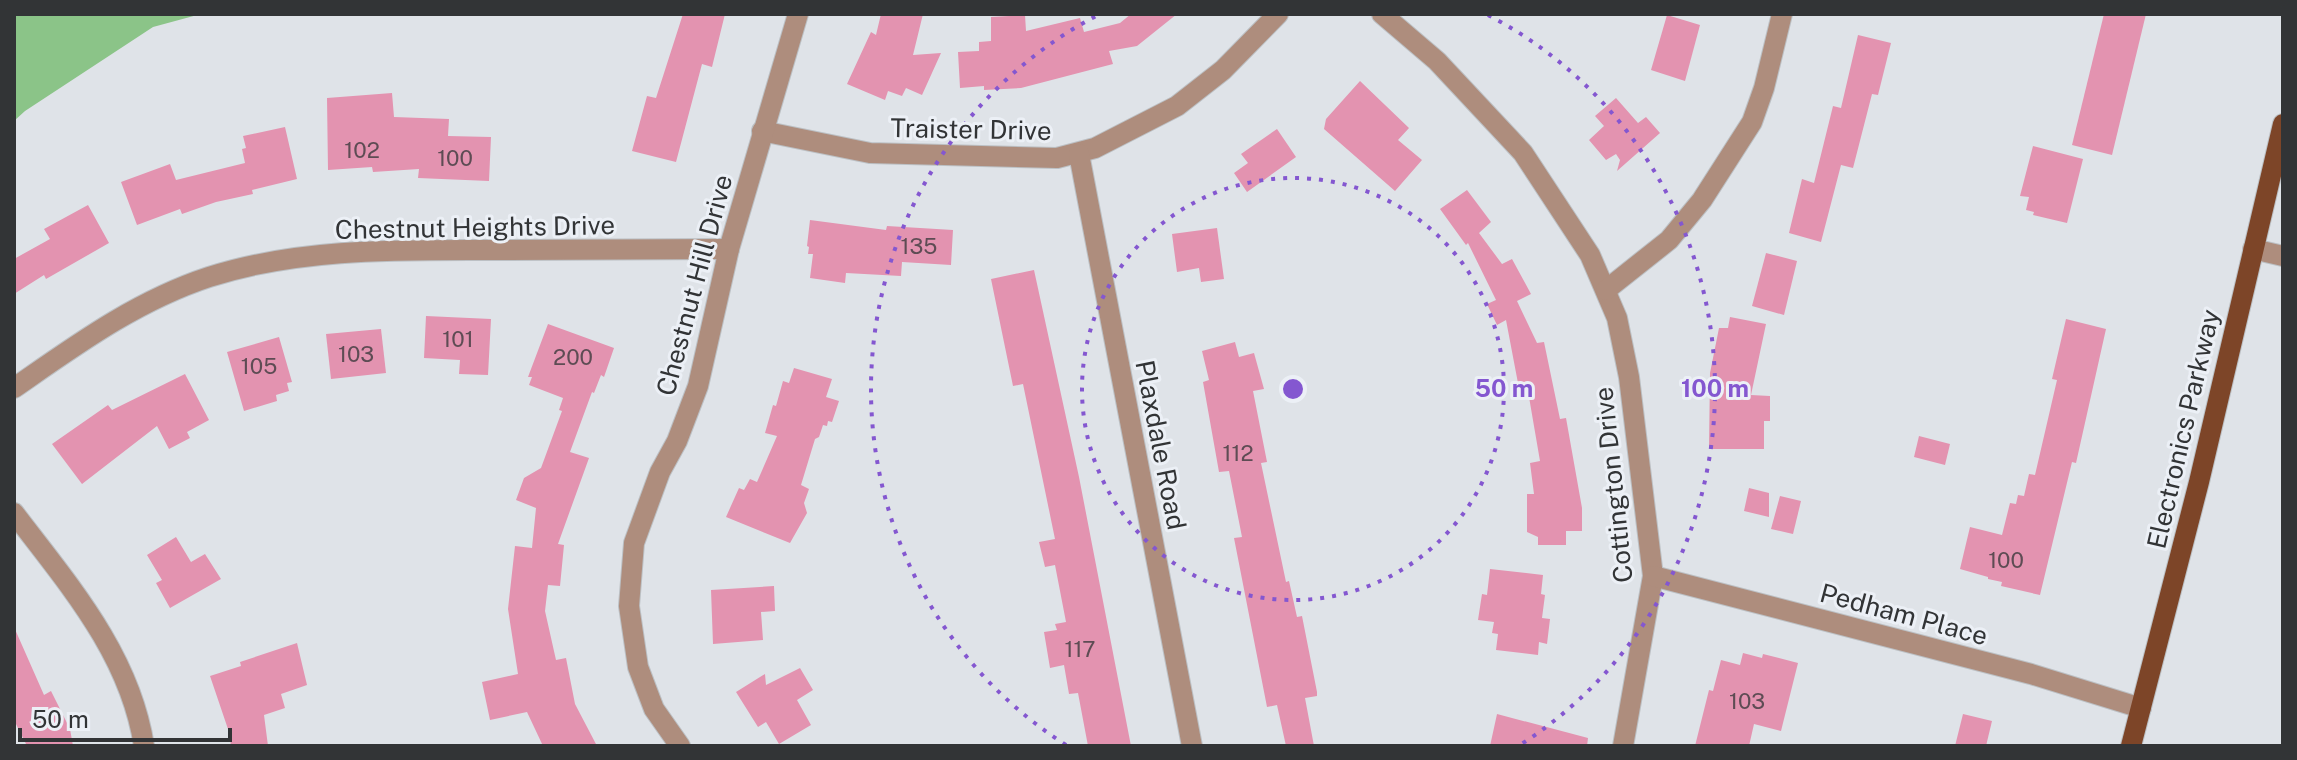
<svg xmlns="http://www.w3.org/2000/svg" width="2297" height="760" viewBox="0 0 2297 760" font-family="'Public Sans',sans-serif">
<rect width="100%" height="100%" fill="#dfe3e8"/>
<path fill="#8bc488" d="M14,14H201L153,27L25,111L14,121Z"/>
<g fill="#e393b0">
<path d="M683,14H725L712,67L702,64L676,162L632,151L647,96L656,98Z"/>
<path d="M881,14H923L913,55L941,53L922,95L906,88L902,96L888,91L885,100L847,84L871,32L876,35Z"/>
<path d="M1131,14H1177L1137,46L1109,51L1113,64L1021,88L984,90V86L960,88L958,52L979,51V42L991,41V17L1025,15L1026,31L1080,18L1084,32L1120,23Z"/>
<path d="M2104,14H2146L2112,155L2072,145Z"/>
<path d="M1667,15L1700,25L1685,81L1651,70Z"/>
<path d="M1858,35L1891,43L1878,95L1872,94L1853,168L1841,165L1821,242L1789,233L1802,179L1814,183L1833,106L1841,108Z"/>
<path d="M1360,81L1409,128L1398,140L1422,160L1395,191L1324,129L1326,119Z"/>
<path d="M392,93L394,117L449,119L448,136L491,137L489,181L418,178L419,169L373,172L372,167L328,170L327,98Z"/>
<path d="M1616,98L1638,123L1646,117L1660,133L1617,171L1620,160L1616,154L1606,160L1589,140L1604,126L1595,116Z"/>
<path d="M285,127L297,179L252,190L253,194L216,202L182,214L180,209L137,225L121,182L170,164L176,180L245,163L242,149L246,148L243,136Z"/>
<path d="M1277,129L1296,157L1247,192L1234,173L1248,163L1241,154Z"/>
<path d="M2033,146L2083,159L2067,223L2033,215L2034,212L2026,210L2029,197L2020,196Z"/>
<path d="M1467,190L1491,222L1479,233L1502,264L1512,259L1531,294L1517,301L1537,343L1544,342L1560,419L1566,418L1582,508V531H1566V545H1538V537L1527,532V494H1534L1530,463L1540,461L1529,397L1521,399L1506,320L1497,325L1487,304L1496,300L1468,243L1466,245L1440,209Z"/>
<path d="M88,205L109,243L46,279L44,275L14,294V259L50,239L44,229Z"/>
<path d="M810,220L886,230L887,226L953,230L951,265L902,262L901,276L846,273L845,283L810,278L813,254H808L809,247L807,246Z"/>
<path d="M1217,228L1224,279L1201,282L1199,268L1177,272L1172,234Z"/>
<path d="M1766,253L1797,261L1784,315L1752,306Z"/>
<path d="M1034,270L1079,477L1131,746H1088L1078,693L1069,694L1064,665L1050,668L1044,632L1057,630L1055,624L1066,622L1055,565L1045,567L1039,542L1055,539L1023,384L1013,386L991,279Z"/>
<path d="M426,316L491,319L488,375L459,374L460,360L424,358Z"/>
<path d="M1730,317L1766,324L1751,395L1770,396V421H1764V449H1709L1710,373L1719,328H1728Z"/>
<path d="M2066,319L2106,329L2076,463L2072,462L2040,595L2001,586L2002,582L1988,579V577L1960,569L1970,527L2002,535L2010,503L2016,504L2018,495L2024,496L2029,474L2035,475L2057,380L2052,379Z"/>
<path d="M548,324L614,348L604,377L601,375L594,393L592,392L570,452L589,458L558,544L564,545L560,586L548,585L545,611L556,660L566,658L575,704L597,746H543L527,712L490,720L482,682L518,674L508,609L515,546L532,548L536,508L516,500L524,478L541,468L562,411L559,410L563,398L529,385L532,377H528Z"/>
<path d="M381,329L386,373L331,379L326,334Z"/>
<path d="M279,337L292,382L287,383L289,391L276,395L277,401L244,411L227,352Z"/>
<path d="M1235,342L1239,357L1254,353L1264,389L1253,391L1267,462L1261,463L1286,582L1289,581L1297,617L1302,616L1317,692V696L1305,698L1314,746H1286L1277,705L1267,707L1234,538L1242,537L1229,471L1219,472L1203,382L1209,380L1202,351Z"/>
<path d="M794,368L832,379L826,397L839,401L832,422L828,421L827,426L823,425L819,437L815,439L801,485L809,489L804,503L807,513L790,543L726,517L739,488L744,490L750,479L757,482L777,436L765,433L773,405L776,406L783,381L789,383Z"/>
<path d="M185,374L209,420L187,432L190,438L169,449L157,426L82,484L52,444L108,405L112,410Z"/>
<path d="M1919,436L1950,444L1945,465L1914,457Z"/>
<path d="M1749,488L1769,493V517L1744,511Z"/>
<path d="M1780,496L1801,501L1793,534L1771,529Z"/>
<path d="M176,537L191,562L205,554L221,579L170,608L156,583L162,580L147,555Z"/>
<path d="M1490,569L1543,575L1541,594L1545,595L1542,618L1550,619L1547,644L1539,642L1538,655L1496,650L1498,634L1492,633L1494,622L1478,620L1482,594L1487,595Z"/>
<path d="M774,586L775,611L761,612L763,640L713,644L711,590Z"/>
<path d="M14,627L44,695L51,691L70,729L73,746H27L14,720Z"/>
<path d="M297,643L307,685L281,694L285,708L264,715L268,746H231L229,732L210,676L241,666L240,662Z"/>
<path d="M1743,653L1762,658L1763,654L1798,663L1781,731L1754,724L1749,746H1695L1709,690L1713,691L1721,660L1740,665Z"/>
<path d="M800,668L813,690L797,700L811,725L779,744L766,722L758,727L736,692L765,674L766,685Z"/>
<path d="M1497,714L1588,738L1587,746H1490Z"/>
<path d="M1963,714L1992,721L1986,746H1955Z"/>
</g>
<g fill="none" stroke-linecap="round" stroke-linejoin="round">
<defs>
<g id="minor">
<path d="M1382,14L1437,61L1523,153L1590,255L1617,318L1629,377L1653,576L1623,746"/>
<path d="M762,131L870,153L1057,158L1095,148L1177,106L1223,70L1278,14"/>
<path d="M1079,154L1192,746"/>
<path d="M2253,249L2283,256"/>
<path d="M1606,290L1669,240L1702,200L1752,122L1764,88L1782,14"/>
<path d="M14,388C76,345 136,301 209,277C299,248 398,250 492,250C571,249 650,249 729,249"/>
<path d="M14,513C68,584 130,654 144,746"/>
<path d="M1653,576L2031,674L2141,708"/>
<path d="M680,746L654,709L638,667L629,606L634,543L660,472L677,441L698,386L729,249L798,14"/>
</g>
<path id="major" d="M2131,746L2199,482L2283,124"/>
</defs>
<use href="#minor" stroke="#bcc0c4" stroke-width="22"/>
<use href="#major" stroke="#bcc0c4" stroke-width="22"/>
<use href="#minor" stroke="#ae8d7d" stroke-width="20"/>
<use href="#major" stroke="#7d4528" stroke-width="20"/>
</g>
<g fill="none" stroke="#8457d0" stroke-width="4" stroke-dasharray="4 8">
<circle cx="1293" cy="389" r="211"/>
<path d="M1066 745A422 422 0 0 1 1098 15M1488 15A422 422 0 0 1 1520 745"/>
</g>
<g text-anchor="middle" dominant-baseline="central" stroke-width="6" stroke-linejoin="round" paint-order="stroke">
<g font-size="22" fill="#5e4c54">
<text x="362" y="150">102</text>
<text x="455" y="158">100</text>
<text x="919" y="246">135</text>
<text x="458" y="339">101</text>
<text x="356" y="354">103</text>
<text x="573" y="357">200</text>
<text x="259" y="366">105</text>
<text x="1238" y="453">112</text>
<text x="2006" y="560">100</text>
<text x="1080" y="649">117</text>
<text x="1747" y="701">103</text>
</g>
<g font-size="26" fill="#323436" stroke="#ecf0f6">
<text transform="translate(971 129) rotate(1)">Traister Drive</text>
<text transform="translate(475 227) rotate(-1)">Chestnut Heights Drive</text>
<text transform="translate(694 285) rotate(-75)">Chestnut Hill Drive</text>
<text transform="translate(2183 429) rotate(-77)">Electronics Parkway</text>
<text transform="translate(1161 445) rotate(79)">Plaxdale Road</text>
<text transform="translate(1613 485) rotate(-96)">Cottington Drive</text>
<text transform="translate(1904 614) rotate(15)">Pedham Place</text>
</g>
</g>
<circle cx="1293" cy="389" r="12" fill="#8457d0" stroke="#ecf0f6" stroke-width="4"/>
<g font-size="24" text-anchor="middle" font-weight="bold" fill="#8457d0" stroke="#ecf0f6" stroke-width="6" stroke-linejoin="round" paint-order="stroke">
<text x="1504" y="397">50 m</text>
<text x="1715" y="397">100 m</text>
</g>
<rect width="2297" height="760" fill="none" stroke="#323436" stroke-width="32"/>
<path d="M20 728v12h210v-12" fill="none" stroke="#323436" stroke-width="4"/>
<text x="32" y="728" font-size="24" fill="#323436" stroke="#ecf0f6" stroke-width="6" paint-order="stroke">50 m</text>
</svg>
